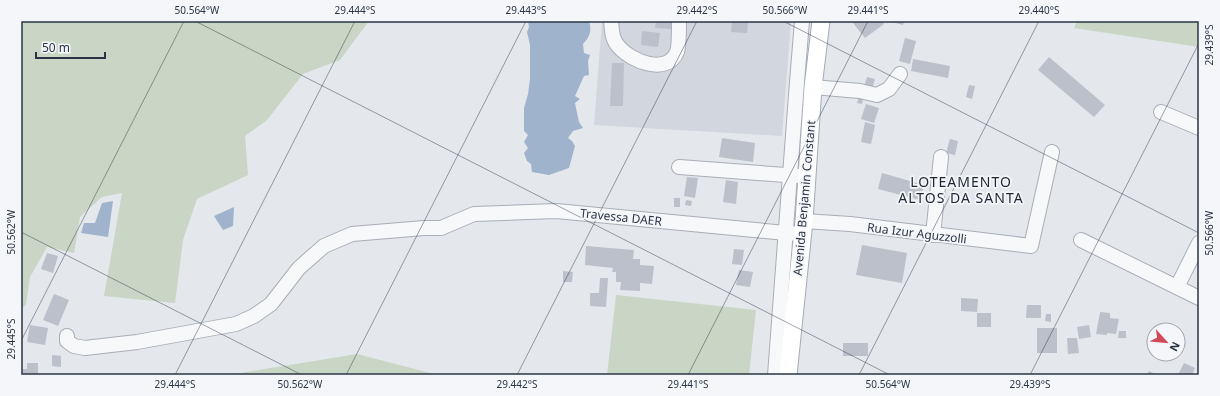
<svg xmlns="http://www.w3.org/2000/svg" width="1220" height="396" viewBox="0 0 1220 396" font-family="'Noto Sans',sans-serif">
<rect width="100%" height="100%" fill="#e4e7ec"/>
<path fill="#d2d6de" d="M602,21H791L782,136L594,125Z"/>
<g fill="#c9d6c5">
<path d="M21,21H369L340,60L303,74L267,120L245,136L248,175L197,199L183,240L175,303L104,296L122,193L102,197L80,217L74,253L47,247L30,277L26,304L21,310Z"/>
<path d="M1077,21H1199V47L1074,28Z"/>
<path d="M616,295L756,310L749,375H607Z"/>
<path d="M357,354L438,375H228Z"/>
</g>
<g fill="#9fb4cc">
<path d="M528,21H589C592,30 590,37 583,44L584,53L590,55L588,61L589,75L584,76L575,96L580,99L575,103L579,122L583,128L573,131L568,138L572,141L575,146L569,168L549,175L532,172L531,164L527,161L524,153L528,148L524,142L528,135L524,131V108L528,94L530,79V45L527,32L529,27Z"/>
<path d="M113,201L108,237L81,233L84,223H95L102,203Z"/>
<path d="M234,207L233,226L223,230L214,216Z"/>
</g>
<g fill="#bbc0ca">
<path d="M656,21H674L673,29L655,28Z"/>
<path d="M732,21H748L747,33L731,32Z"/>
<path d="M855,21H882L884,24L865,38L853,23Z"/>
<path d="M888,21H904L903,25Z"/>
<path d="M642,31L660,33L658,47L641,45Z"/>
<path d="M905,38L916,41L910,64L899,61Z"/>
<path d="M1049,57L1105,105L1094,117L1038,70Z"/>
<path d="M913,59L950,66L948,78L911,71Z"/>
<path d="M612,63H624L623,106H610Z"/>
<path d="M867,77L875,79L872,89L864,87Z"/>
<path d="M969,85L975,86L972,99L966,97Z"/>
<path d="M859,97L863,98L862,104L857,103Z"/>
<path d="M866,104L879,108L874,123L861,119Z"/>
<path d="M865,122L875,125L871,144L861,142Z"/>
<path d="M722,138L755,143L753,162L719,157Z"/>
<path d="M950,139L958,141L955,155L946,153Z"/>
<path d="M882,173L924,185L920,200L878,189Z"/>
<path d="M687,177L698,178L695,198L684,196Z"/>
<path d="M726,180L738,182L736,204L723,202Z"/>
<rect x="674" y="198" width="6" height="9"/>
<path d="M686,200L692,201L691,206L685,205Z"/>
<path d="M862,245L907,253L902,283L856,275Z"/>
<path d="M586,246L634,250L633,259H640V265L654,266L652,284L640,283V291L620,290L621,282H616V272H612L613,268L585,265Z"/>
<path d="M734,249L744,250L742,265L732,264Z"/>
<path d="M47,253L58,256L53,273L41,269Z"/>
<path d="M739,270L753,272L750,287L736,285Z"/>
<path d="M563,271L573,272L572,282H563Z"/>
<path d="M600,278H608L606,307L590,306V293H599Z"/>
<path d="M54,294L69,300L58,326L43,320Z"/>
<path d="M961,298L978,299L977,312L961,311Z"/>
<path d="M1027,305H1041V318H1026Z"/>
<path d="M1100,312L1110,313V318L1119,319L1116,334L1107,333V335L1096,334Z"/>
<rect x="977" y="313" width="14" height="14"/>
<path d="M1046,314H1051V322L1045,321Z"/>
<path d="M30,325L48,328L45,345L27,342Z"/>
<path d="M1089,325L1091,337L1079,339L1077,327Z"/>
<rect x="1037" y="328" width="20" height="25"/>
<path d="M1119,331H1126V338H1118Z"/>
<path d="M1067,338H1077L1079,353L1068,354Z"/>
<rect x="843" y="343" width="25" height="13"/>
<path d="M52,355L61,356V367L52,366Z"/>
<path d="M27,363H38V375H21V369H27Z"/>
<path d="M1184,363L1195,368L1192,375H1178Z"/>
<path d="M1149,371L1157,375H1147Z"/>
</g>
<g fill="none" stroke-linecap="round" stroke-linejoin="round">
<defs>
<g id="minor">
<path d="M611,21C612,31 612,40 619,47C631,61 667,76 677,52C679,47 679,28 679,21"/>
<path d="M813,87L860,91L877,95L889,89L900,74"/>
<path d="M1161,112L1199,128"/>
<path d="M679,167L799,176"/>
<path d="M804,221L850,224L1031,246L1052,152"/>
<path d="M933,235L941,157"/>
<path d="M1081,240L1199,298"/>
<path d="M1177,287L1199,243"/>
<path d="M67,336V341L74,346L85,348L137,342L236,324L254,316L271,304L299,268L324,246L352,234L424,228H441L474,214L556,211L786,233L803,234"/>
<path d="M775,375L797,82L802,21"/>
</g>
<path id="major" d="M788,375L804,221L813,87L821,21"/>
</defs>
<use href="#minor" stroke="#a9aeb7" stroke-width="16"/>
<use href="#major" stroke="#a3abb8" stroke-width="19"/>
<use href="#minor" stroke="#f7f8fa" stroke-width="14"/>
<use href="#major" stroke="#fff" stroke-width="17"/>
</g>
<path fill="none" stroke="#2b3445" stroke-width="1" stroke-opacity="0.45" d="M195,21L890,375M783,21L1199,233M21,232L302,375M21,341L184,21M175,375L355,21M346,375L526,21M517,375L697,21M688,375L868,21M859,375L1039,21M1030,375L1199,43"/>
<g text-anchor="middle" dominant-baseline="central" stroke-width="3.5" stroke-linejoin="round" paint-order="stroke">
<g font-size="12" fill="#2b3445" stroke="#f4f6f9">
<text transform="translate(804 198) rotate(-85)">Avenida Benjamin Constant</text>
<text transform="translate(621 217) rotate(6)">Travessa DAER</text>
<text transform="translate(917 233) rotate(7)">Rua Izur Aguzzolli</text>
</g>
<g font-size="14" letter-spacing="1" fill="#1d2536" stroke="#f4f6f9">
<text x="961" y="181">LOTEAMENTO<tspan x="961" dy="16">ALTOS DA SANTA</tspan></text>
</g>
</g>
<rect width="1220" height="396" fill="none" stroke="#f4f6f9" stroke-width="44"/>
<g transform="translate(1166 342) rotate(117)"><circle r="19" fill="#f4f6f9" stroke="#a4a8b1"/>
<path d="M0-3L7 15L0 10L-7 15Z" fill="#d1495b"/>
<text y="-6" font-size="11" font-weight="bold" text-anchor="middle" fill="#2b3445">N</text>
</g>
<path d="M36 52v6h69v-6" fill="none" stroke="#2b3445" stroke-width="2"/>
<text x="42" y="52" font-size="12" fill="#2b3445" stroke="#f4f6f9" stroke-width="3" paint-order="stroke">50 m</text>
<rect x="22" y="22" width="1176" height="352" fill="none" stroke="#2b3445" stroke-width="1.5"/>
<g font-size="10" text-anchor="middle" fill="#2b3445">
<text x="197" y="14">50.564°W</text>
<text x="355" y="14">29.444°S</text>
<text x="526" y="14">29.443°S</text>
<text x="697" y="14">29.442°S</text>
<text x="785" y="14">50.566°W</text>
<text x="868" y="14">29.441°S</text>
<text x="1039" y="14">29.440°S</text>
<text transform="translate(1209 45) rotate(-90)" y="4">29.439°S</text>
<text transform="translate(11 232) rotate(-90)" y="4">50.562°W</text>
<text transform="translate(1209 233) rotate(-90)" y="4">50.566°W</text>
<text transform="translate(11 339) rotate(-90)" y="4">29.445°S</text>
<text x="175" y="388">29.444°S</text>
<text x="300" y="388">50.562°W</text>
<text x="517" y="388">29.442°S</text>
<text x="688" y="388">29.441°S</text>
<text x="888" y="388">50.564°W</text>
<text x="1030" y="388">29.439°S</text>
</g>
</svg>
